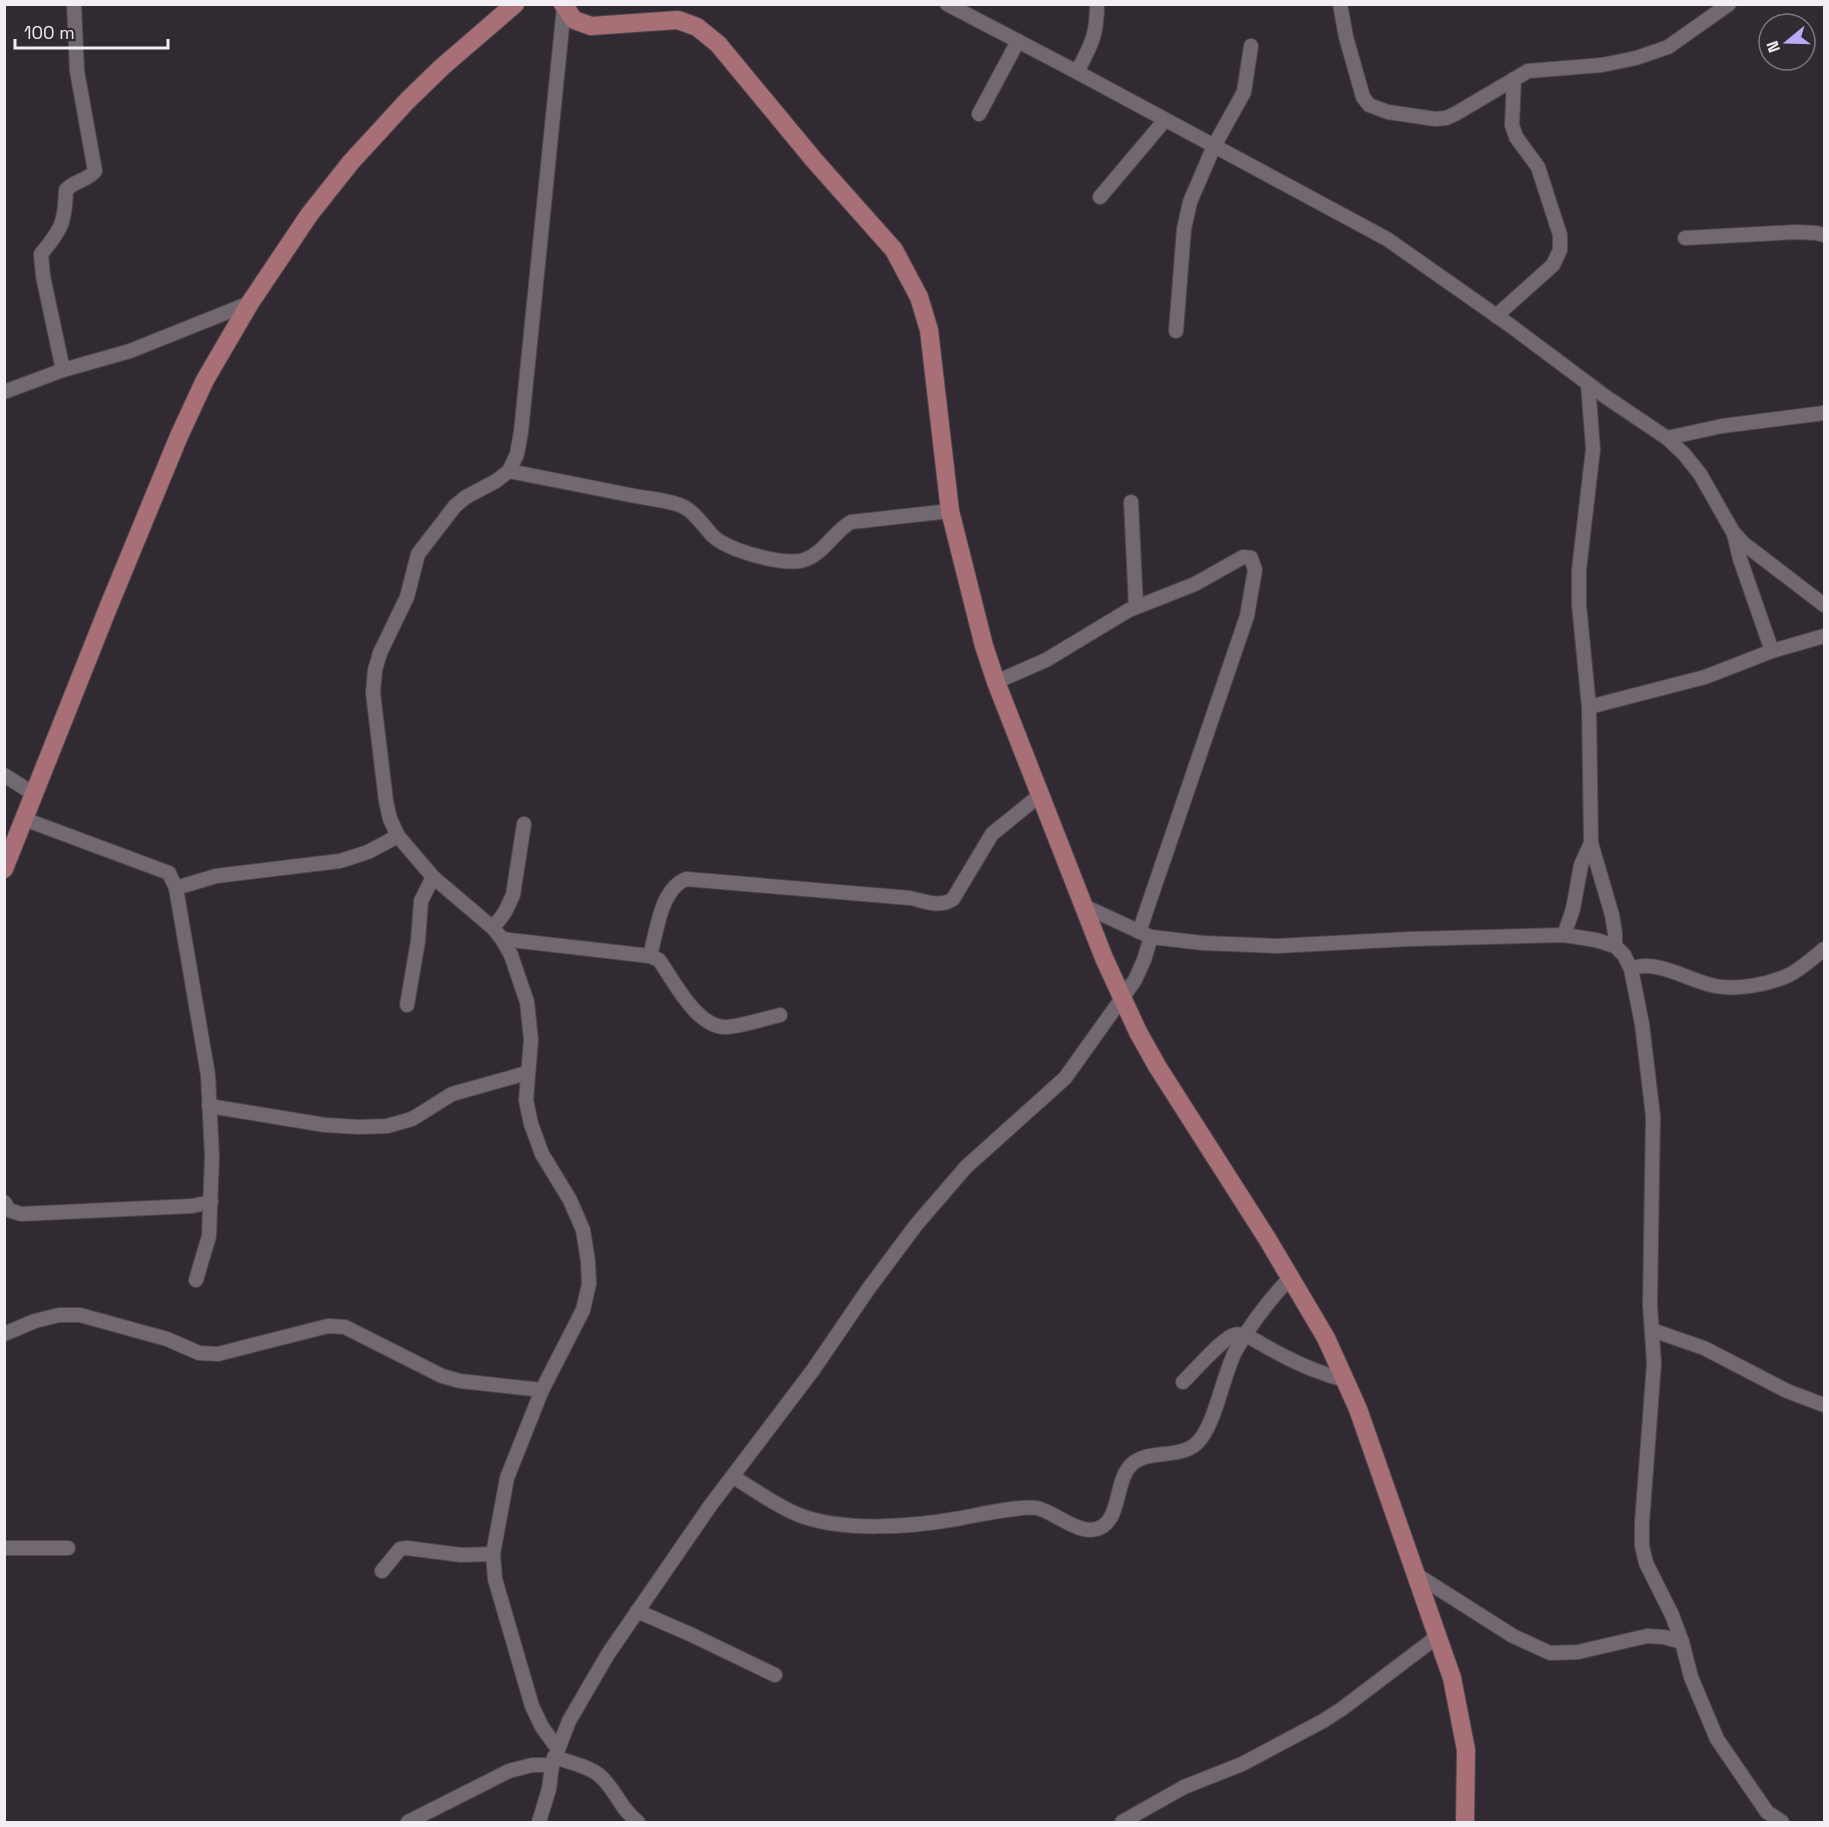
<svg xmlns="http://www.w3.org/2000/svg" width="1829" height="1827" viewBox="0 0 1829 1827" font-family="'Space Grotesk',sans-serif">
<rect width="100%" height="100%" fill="#322a32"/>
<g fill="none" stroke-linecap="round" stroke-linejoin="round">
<defs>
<g id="minor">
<path d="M947,4L1077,72L1387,239L1511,326L1606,397L1667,438L1684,454L1700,474L1733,532L1743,543L1824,605"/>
<path d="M1340,4L1346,37L1363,97L1369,105L1388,112L1435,119L1446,118L1455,114L1528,71L1602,65L1636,58L1668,47L1729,4"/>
<path d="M1077,72C1091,45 1097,36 1097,4"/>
<path d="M979,114L1018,41"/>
<path d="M1100,197L1165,120"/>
<path d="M1685,238L1796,232L1816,233L1824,235"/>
<path d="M1496,316L1553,265L1560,250V235L1538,167L1516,137L1512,125L1514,79"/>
<path d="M1176,331L1184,229L1190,202L1214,146L1244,92L1251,46"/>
<path d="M63,370L43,276L41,254C62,229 65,222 66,190C75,180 87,181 95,171L77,71L74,4"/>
<path d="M1588,384L1593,449L1579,570V605L1589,707L1591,843L1612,915L1615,933V946"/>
<path d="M4,392L63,370L130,351L250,303"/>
<path d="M1667,438L1722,426L1824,413"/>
<path d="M509,471C551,479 593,488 635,496C650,499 670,500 684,507C696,513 704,527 713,536C729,551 779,564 800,561C822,557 833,532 851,522L950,511"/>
<path d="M1131,502L1136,606"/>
<path d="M1734,534L1740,559L1772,651"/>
<path d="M996,682L1046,660L1129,610L1195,584L1243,557L1251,558L1255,570L1247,616L1139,932"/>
<path d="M1589,707L1705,677L1772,651L1824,636"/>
<path d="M4,775L34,794"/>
<path d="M24,819L169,873L176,888L208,1075L212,1157L209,1236L196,1280"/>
<path d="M176,888L216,876L340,861L368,852L398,836"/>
<path d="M1084,906L1151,937L1203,943L1277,946L1410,939L1564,935L1596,940L1615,946L1624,955L1631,969L1642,1024L1653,1116L1650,1305L1654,1363L1642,1523V1546L1646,1563L1672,1615L1682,1642L1691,1677L1717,1739L1767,1812L1782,1822"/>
<path d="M493,928L505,912L513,895L524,824"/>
<path d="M1564,935L1573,909L1581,865L1591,843"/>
<path d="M502,939L650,956L659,960C674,981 697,1028 726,1027C743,1026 763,1019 780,1015"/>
<path d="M650,956C657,931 660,890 686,879L910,898C925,901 940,908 953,899L992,834L1040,795"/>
<path d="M1631,969C1656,958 1689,981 1715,986C1738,990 1765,985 1787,976C1800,970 1813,958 1824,949"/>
<path d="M407,1005L418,941L421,901L433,877"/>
<path d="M209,1106L325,1125L359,1127L387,1126L412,1119L452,1094L527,1073"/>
<path d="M4,1202L9,1210L21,1214L192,1206L211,1202"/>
<path d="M1652,1330L1704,1348L1787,1391L1824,1405"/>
<path d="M4,1334L35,1321L59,1315H80L167,1339L199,1353L218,1354L328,1326L345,1327L442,1376L460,1381L542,1390"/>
<path d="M1183,1382C1193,1372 1223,1338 1234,1335C1243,1332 1253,1339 1260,1343C1287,1359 1314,1372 1345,1380"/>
<path d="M733,1477C754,1489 776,1506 799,1515C842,1532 910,1527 956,1519C974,1516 1021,1505 1037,1508C1056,1512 1083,1540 1103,1526C1120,1515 1116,1480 1131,1465C1148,1448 1181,1460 1198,1442C1216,1423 1223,1374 1236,1350C1252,1322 1268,1301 1290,1278"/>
<path d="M4,1548H68"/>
<path d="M382,1571L400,1549L407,1548L461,1555L493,1554"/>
<path d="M1417,1575L1513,1636L1550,1653L1578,1652L1647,1636L1664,1637L1682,1642"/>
<path d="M637,1611L692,1635L775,1675"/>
<path d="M558,1749L542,1727L532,1706L495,1579L493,1554L507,1478L542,1390L583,1310L589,1284L588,1261L583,1230L570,1200L542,1154L531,1124L526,1100L531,1040L527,1002L511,955L502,939L493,928L433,877L398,836L390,819L386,801L373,693L375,670L380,653L407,597L418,554L455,506L466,497L496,481L509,471L517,454L521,432L564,7"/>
<path d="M554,1757C568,1762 588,1766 599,1775C615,1788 621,1810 638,1822"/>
<path d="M408,1822L509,1771L532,1765H552"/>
<path d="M539,1822L549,1789L552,1765L569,1721L608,1654L710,1506L813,1370L869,1288L916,1225L966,1167L1065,1078L1135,980L1144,960L1151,937"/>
<path d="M1122,1822L1184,1787L1242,1764L1323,1721L1343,1708L1438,1636"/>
</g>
<g id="major">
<path d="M563,4L574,20L591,26L678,20L697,27L718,44L814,160L894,250L919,297L929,330L950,511L984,646L996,682L1104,958L1138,1032L1157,1066L1268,1240L1326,1338L1358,1409L1452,1678L1466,1750L1465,1822"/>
<path d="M4,869L108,608L179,436L205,380L250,303L309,215L351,162L407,101L442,67L515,4"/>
</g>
</defs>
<use href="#minor" stroke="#4e484e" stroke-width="16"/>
<use href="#major" stroke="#4e484e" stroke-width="20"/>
<use href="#minor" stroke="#716871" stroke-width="14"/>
<use href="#major" stroke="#a96f76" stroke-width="18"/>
</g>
<rect width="1829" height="1827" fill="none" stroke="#f3eef3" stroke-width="12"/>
<g transform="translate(1787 42) rotate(251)"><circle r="28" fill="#322a32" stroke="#7f787f" stroke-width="1.5"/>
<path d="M0-4.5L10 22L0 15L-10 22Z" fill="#baaaf6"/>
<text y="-9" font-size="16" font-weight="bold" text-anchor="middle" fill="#f3eef3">N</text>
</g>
<path d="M15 39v9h153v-9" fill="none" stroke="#f3eef3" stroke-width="3"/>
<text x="24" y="39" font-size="18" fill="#f3eef3" stroke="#322a32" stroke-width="4.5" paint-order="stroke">100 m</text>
</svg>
